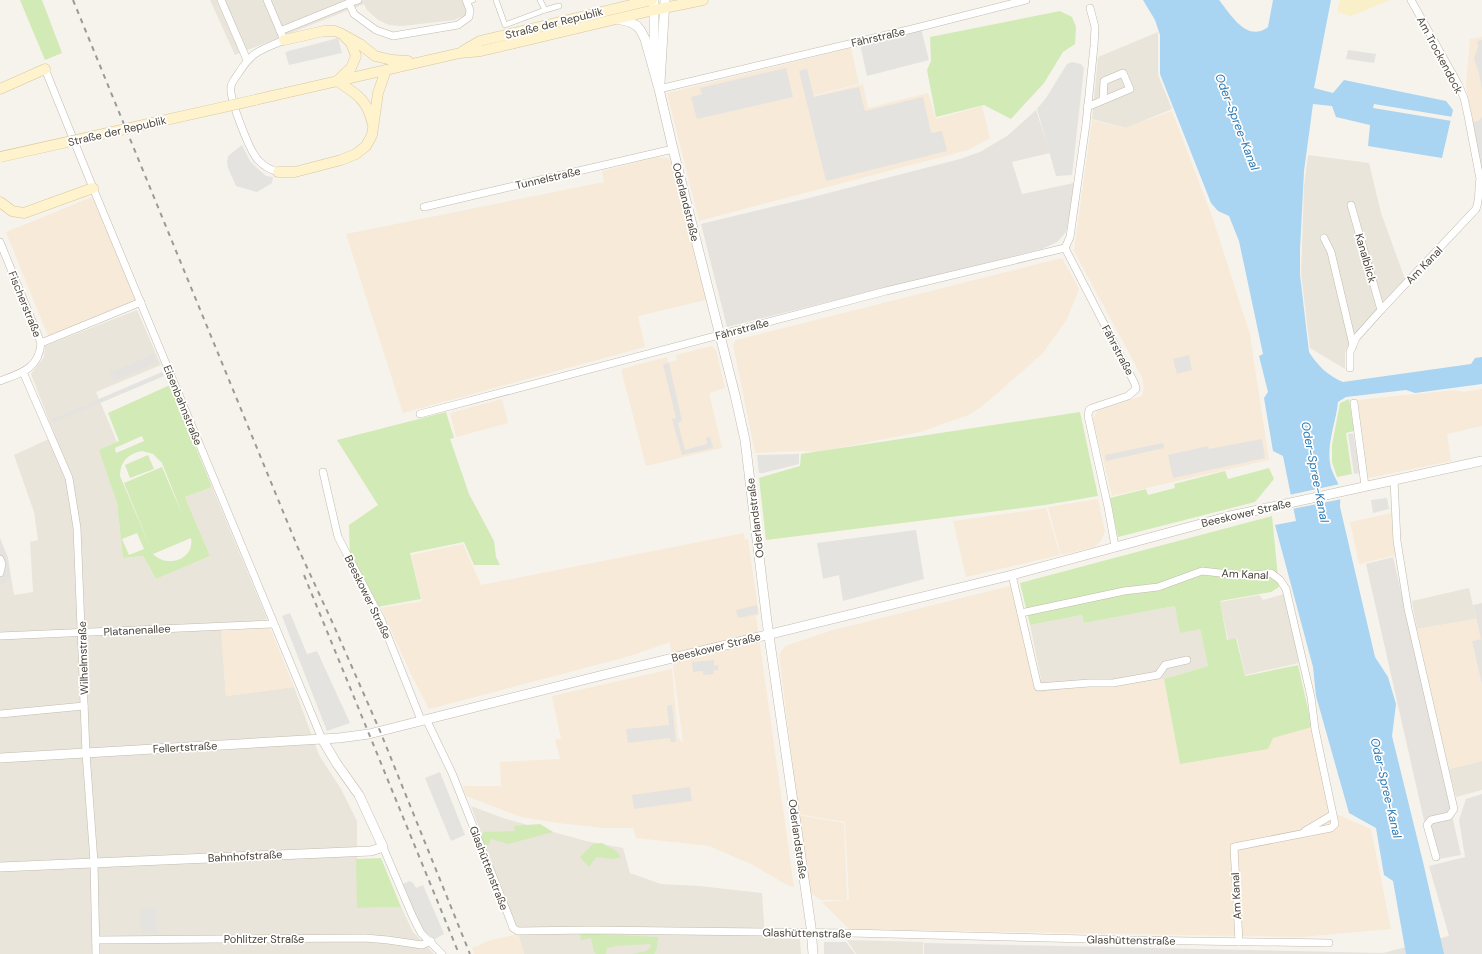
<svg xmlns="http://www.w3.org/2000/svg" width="1482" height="954" viewBox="0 0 1482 954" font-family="'DM Sans',sans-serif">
<rect width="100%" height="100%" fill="#f6f3ec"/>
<g fill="#eae5da">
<path d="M210,0H463L468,11L466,15L454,20L403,26L389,25L378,20L367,10L364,4L235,55Z"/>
<path d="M1158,32V75L1172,109L1126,128L1092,119L1098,57Z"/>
<path d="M1308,155L1369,163L1381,213L1405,279L1354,336L1345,352V369L1310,348L1301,274L1304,187Z"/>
<path d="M137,310L161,365L96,392L117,442L100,450L117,503L123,558L143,556L156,579L210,556L185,497L212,487L267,619L253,622L221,623L226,696L294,687L319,755L341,789L357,821V908L401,907L413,932L434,954H0V539L8,558L14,595L33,592L30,542L38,540L34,512L14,455L55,436L31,374L44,357L45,346Z"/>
<path d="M1469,588L1476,619L1417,629L1412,601Z"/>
<path d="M1284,594L1299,663L1245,675L1237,638L1228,640L1220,602L1259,595L1263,600Z"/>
<path d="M1175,606L1200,629L1208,666L1164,679L1114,686H1089L1037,693L1041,679L1030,625L1082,615L1084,623Z"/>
<path d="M1482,761V790L1456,797L1449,769Z"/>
<path d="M471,806L503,818L586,841L623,848L630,873L661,884L699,886L762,893L765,938L800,939L801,954H524L518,934Z"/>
<path d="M847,940L923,942V954H856Z"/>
</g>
<g fill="#f7ead8">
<path d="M1482,37V166L1466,86L1470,39Z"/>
<path d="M851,48L859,84L814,95V96L863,84L868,108L928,93L936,119L982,106L990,138L968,150L699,221L667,93Z"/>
<path d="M1172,111L1213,219L1250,335L1269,460L1112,496L1093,419L1098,410L1142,396L1144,388L1142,377L1074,251L1092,120L1125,128Z"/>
<path d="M658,157L666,158L670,160L706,300L638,316L645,347L403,413L346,234L604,182L602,171Z"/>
<path d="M92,197L137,301L48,336L6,232Z"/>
<path d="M1062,258L1079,289L1067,319L1043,353L987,402L971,414L920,432L819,452L800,451L755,453L733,344L736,340Z"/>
<path d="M711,346L716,350L725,388L709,393L722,448L646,466L621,369L667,357L668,362L677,360L676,355Z"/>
<path d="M1482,389V426L1447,434L1451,461L1368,478L1358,400L1454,390L1463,392Z"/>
<path d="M502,399L508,423L456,437L450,413Z"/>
<path d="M1098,499L1105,532L1101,541L1094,547L1061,555L1048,507Z"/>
<path d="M1046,508L1060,555L966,577L953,521Z"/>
<path d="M1392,513L1396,555L1359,564L1350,522Z"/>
<path d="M744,533L745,540L748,539L759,615L756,616L794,887L787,885L751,864L709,846L636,838L633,828H603L558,823L521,817L466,796L463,786H501L500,762L560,759L555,740L561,739L552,696L672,669L678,737L683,743L670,642L630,656L429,709L411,674L381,608L422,601L411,555L463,544L481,585Z"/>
<path d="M1010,586L1037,693L1089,686H1114L1164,679L1180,764L1312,727L1329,811L1371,829L1391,929L1301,937L849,929L822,902L849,900L845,822L799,814L779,655L785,646L833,630Z"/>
<path d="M1476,619L1481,639L1472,641L1482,685V761L1449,769L1417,629Z"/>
<path d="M270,628L294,687L226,696L221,631Z"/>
<path d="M798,815L844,823L847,900H821L808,891Z"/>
<path d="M518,934L524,954H474L472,948L491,940Z"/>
</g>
<g fill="#e6e2dd">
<path d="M1036,110L1050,153L1012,162L1022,194L1074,183L1071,209L1066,232L1057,242L1042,249L727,327L701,224L809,198L960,159L980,152L1007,136Z"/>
<path d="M1393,557L1461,855L1433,860L1366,564Z"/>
<path d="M1482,603V685L1472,641L1481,639L1473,605Z"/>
<path d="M1482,794V954H924V943L1383,953L1449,936L1429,866L1465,857L1459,820L1466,799Z"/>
<path d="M824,942H846L855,954H824Z"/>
</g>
<g fill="#d2eab5" fill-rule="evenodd">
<path d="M20,0H42L62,53L45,60Z"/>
<path d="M1060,11L1072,17L1076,27L1075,44L1063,52L1044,83L1011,119L984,105L936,117L927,70L931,61L930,37Z"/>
<path d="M170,385L212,487L185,497L210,556L156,579L143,556L123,558L117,503L99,450L119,441L108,413ZM142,436L144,441L116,453L115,448ZM142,451L153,454L162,463L184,518L162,467L124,483L153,554L120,476C120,461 128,454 142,451ZM137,533L144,549L129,555L122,539ZM191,538C195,559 168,569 153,554Z"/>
<path d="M1349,399L1354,431L1346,433L1352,474L1337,477L1332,462V445L1340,403Z"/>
<path d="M446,412L454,438L450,439L469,494L494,541L496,557L500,565H474L464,542L410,553L421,599L377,607L350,555L349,525L378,505L337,440Z"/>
<path d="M1080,412L1098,496L1045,505L766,540L759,478L800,466L801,454Z"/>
<path d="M148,455L154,469L130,478L125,465Z"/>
<path d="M1269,468L1274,479L1255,502L1118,537L1110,498L1146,489L1148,495L1175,488L1174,484L1225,471L1228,479Z"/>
<path d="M1272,516L1279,587L1271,592L1220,601L1227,640L1236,638L1245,676L1298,665L1312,727L1273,738L1268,749L1180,764L1164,679L1208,666L1200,629L1180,633L1175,606L1084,623L1082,615L1030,625L1020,583Z"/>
<path d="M540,824L553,832L508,844L491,839L489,845H484L481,835L484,832L515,831L514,826Z"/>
<path d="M602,843L616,851L621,857L613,859L596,857L589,867L580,857L593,844Z"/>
<path d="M381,858L401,907L357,908L356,859Z"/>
<path d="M580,933L658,937L657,948L654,954H631L646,951L651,947L650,944L616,946L607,948L606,954H596L594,952L591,938L581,940Z"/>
</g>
<path fill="#f9efc9" d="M1340,0H1390L1351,16L1337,12Z"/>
<g fill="#e5e3e0">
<path d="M921,29L929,60L867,76L860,44Z"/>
<path d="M338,38L342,53L289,65L285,52Z"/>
<path d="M1482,40V90L1479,73L1474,59L1478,46L1477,41Z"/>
<path d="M1348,50L1376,54L1374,63L1346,59Z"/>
<path d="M1072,62L1081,64L1084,68L1072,175L1056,176L1037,109L1046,98L1067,64Z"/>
<path d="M786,68L793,97L697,119L691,97L702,94L700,88Z"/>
<path d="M807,69L814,97L859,87L865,111L923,97L931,133L942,131L947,151L826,181L799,71Z"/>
<path d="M1482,117V169L1480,170L1472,122L1478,121Z"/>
<path d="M242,145L250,161L258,169L266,176L273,177L272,183L257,192L236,186L228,168L227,162L228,156Z"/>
<path d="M153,354L157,362L113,381L110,373Z"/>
<path d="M1189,355L1192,370L1177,374L1173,359Z"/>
<path d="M669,363L682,421L678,423L685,450L707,444L706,438L710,437L713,448L682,455L672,419L676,418L663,364Z"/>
<path d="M162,372L164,376L53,423L52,419Z"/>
<path d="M1353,433L1360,473L1354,474L1348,434Z"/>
<path d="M1262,439L1265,458L1173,478L1168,455L1208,446L1209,449Z"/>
<path d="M1163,443L1164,448L1106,461L1105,455Z"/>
<path d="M799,454V464L763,473H759L757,455Z"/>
<path d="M1387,498L1389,509L1373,513L1371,500Z"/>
<path d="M916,530L924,579L843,601L839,575L823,579L817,543Z"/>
<path d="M0,538L8,558L10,576L9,580L0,585V578L3,577L5,573L3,560L0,552Z"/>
<path d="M757,605L758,614L738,618L736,610Z"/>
<path d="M290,613L307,654L317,651L350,723L327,731L282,616Z"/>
<path d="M714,660V666L718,665V670L713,671L714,674L703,675V671L693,672L692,662Z"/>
<path d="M672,705L676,742H671L670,738L628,743L626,729L669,725L667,706Z"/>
<path d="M440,772L465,835L451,841L425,778Z"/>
<path d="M690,787L692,801L634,809L632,795Z"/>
<path d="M410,881L413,883L416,888L423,885L444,934L435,939L425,932L415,916L403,884Z"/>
<path d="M156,907L157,933H141L140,908Z"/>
<rect x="1109" y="950" width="49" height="4"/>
</g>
<path fill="#a9d4f2" d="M1143,0H1219C1231,15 1247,43 1268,27L1273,0H1331L1314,88L1333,93L1344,80L1446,101L1453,110L1442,158L1368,146L1370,125L1336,117L1332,106L1313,104L1304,171L1300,249V275L1309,352C1317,365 1328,376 1343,382L1471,364L1475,358L1482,357V384L1415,393L1406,390L1346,397L1338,402C1336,422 1327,442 1330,463C1331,472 1338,481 1340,489C1341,495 1340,501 1340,507L1375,657L1388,677L1396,704L1392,736L1423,862L1444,954H1406L1393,881L1384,875L1376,828L1349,813L1316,696L1313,667L1275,525L1296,521L1283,456L1273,451L1264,398L1268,392L1259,356L1263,354L1239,241L1229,216L1218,211L1211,203L1160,74V35L1155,20Z"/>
<g fill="#f6f3ec">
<path d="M1374,104L1453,117L1452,121L1373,108Z"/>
<path d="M1340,484L1341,487L1342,499L1292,509L1289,495Z"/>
</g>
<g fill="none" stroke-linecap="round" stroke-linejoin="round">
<defs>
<g id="pedestrian">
<path d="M496,0L505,25L545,10L559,6"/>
<path d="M540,0L545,10"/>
<path d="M467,2L473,0"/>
</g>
<g id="minor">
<path d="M221,0L247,60"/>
<path d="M267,0L284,40C260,51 253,50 238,74C236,77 231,83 231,87C229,98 250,153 259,161C264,166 271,170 278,172"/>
<path d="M358,0L349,3L354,14L376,30L393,36L458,25L469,17L470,10L466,0"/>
<path d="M280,31L349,3"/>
<path d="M45,69L93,188L322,739"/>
<path d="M659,89L912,29L1026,0"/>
<path d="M1087,107L1130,89L1123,73L1104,81L1103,100"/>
<path d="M1351,205L1381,310"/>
<path d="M424,207L673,149"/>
<path d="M1324,238L1331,252L1353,345"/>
<path d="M0,242L41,343"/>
<path d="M1065,248L1135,384L1136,389L1128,396L1092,408L1089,410L1088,416L1108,507L1115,546"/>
<path d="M1350,368V352L1356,338L1381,310L1476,209C1480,199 1478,189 1480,179L1468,116L1464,98L1458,84L1411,0"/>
<path d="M23,372L69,478L77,528L86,753L94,862L96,954"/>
<path d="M0,381C21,373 39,369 41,343L141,302"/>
<path d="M1354,403L1365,486"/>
<path d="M420,414L886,291L1065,248L1070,237L1086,124L1094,46L1095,27L1090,8"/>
<path d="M323,472L338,537L381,619L421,720"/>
<path d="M1394,480L1397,541L1408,609L1454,809L1449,816L1431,820L1427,825L1436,857"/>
<path d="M0,559L2,564L0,573"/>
<path d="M1012,575L1038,687L1089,683H1113L1158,675L1165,665L1187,660"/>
<path d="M1021,613L1124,591L1158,587L1202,571L1247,576L1271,573L1280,580L1286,589L1311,697L1315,729L1335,824L1331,828L1234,847L1239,942"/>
<path d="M0,636L273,624"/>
<path d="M0,714L84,706"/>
<path d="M426,719L452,773L509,917L513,928L518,931L590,930L850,933L1129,940L1329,943"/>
<path d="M1305,831L1332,815"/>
<path d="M383,847L412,915L421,933L442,954"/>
<path d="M96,940L365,938L388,940L422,945L431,941"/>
</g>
<g id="tertiary">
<path d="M617,19L630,22L637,26L641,31L645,39L659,89L673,149L735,395L745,440L767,622L811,927L813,954"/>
<path d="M654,61V0"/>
<path d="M660,83L665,0"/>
<path d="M0,758L339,738L369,734L595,677L1012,575L1230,516L1482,461"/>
<path d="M0,867L371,851L383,847L359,795L337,764L322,739"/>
</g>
<g id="secondary">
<path d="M284,40L324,31H335L342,34L360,44L375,56L392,60L408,61"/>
<path d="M463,51L480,41L652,0"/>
<path d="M337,81C355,93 367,99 372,122"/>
<path d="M337,81L351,68L356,56L351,43L345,37"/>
<path d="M0,89L45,69"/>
<path d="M255,100L460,53L481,51L654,10L703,0"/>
<path d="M278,172H295L341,160L356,154L366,146L372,135L378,93L386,70"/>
<path d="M0,202L12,211L24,213L93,188"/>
</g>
</defs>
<use href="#pedestrian" stroke="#c2bbae" stroke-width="6"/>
<use href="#minor" stroke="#c2bbae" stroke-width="8"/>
<use href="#tertiary" stroke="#c2bbae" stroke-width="10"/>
<use href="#secondary" stroke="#d6c79b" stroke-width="11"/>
<use href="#pedestrian" stroke="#fff" stroke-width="5"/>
<use href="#minor" stroke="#fff" stroke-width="7"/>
<use href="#tertiary" stroke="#fff" stroke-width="9"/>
<use href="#secondary" stroke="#fff3cd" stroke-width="10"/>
<g stroke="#9a9a9a" stroke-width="2" stroke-dasharray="5 5" stroke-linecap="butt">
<path d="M73,0L298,548L334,626L380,731L470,954"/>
<path d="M304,575L459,954"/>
</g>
<defs>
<path id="secondary-bridge" d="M0,157L255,100"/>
</defs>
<use href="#secondary-bridge" stroke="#d6c79b" stroke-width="11" stroke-linecap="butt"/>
<use href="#secondary-bridge" stroke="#fff3cd" stroke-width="10"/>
</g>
<g text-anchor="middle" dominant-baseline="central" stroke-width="3.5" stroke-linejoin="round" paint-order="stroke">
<g font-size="11" fill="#4b4439" stroke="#fff">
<text transform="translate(554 23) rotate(-14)">Straße der Republik</text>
<text transform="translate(878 37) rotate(-13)">Fährstraße</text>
<text transform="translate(1440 55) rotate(62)">Am Trockendock</text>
<text transform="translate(117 131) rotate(-13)">Straße der Republik</text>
<text transform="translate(548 178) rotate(-13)">Tunnelstraße</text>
<text transform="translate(686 202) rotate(76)">Oderlandstraße</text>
<text transform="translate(1366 258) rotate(74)">Kanalblick</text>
<text transform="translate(1424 265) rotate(-46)">Am Kanal</text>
<text transform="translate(25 304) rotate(68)">Fischerstraße</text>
<text transform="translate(742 329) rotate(-15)">Fährstraße</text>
<text transform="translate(1118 350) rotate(62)">Fährstraße</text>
<text transform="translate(183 405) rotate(68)">Eisenbahnstraße</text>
<text transform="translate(1246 513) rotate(-13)">Beeskower Straße</text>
<text transform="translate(755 518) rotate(-97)">Oderlandstraße</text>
<text transform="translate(1245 574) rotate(3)">Am Kanal</text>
<text transform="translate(368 597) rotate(64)">Beeskower Straße</text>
<text transform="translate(137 630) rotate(-3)">Platanenallee</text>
<text transform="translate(716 647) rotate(-14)">Beeskower Straße</text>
<text transform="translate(83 658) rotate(-92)">Wilhelmstraße</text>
<text transform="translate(185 747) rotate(-3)">Fellertstraße</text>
<text transform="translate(798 839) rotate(82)">Oderlandstraße</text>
<text transform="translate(245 856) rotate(-3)">Bahnhofstraße</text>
<text transform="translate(489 868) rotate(69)">Glashüttenstraße</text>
<text transform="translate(1236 896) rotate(-93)">Am Kanal</text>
<text transform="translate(807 933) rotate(1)">Glashüttenstraße</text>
<text x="264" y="939">Pohlitzer Straße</text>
<text transform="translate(1131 940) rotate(1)">Glashüttenstraße</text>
</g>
<g font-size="12" font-style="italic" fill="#2e7ab2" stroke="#fff">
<text transform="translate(1237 122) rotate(69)">Oder-Spree-Kanal</text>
<text transform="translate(1315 472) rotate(79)">Oder-Spree-Kanal</text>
<text transform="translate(1386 788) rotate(77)">Oder-Spree-Kanal</text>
</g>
</g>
</svg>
